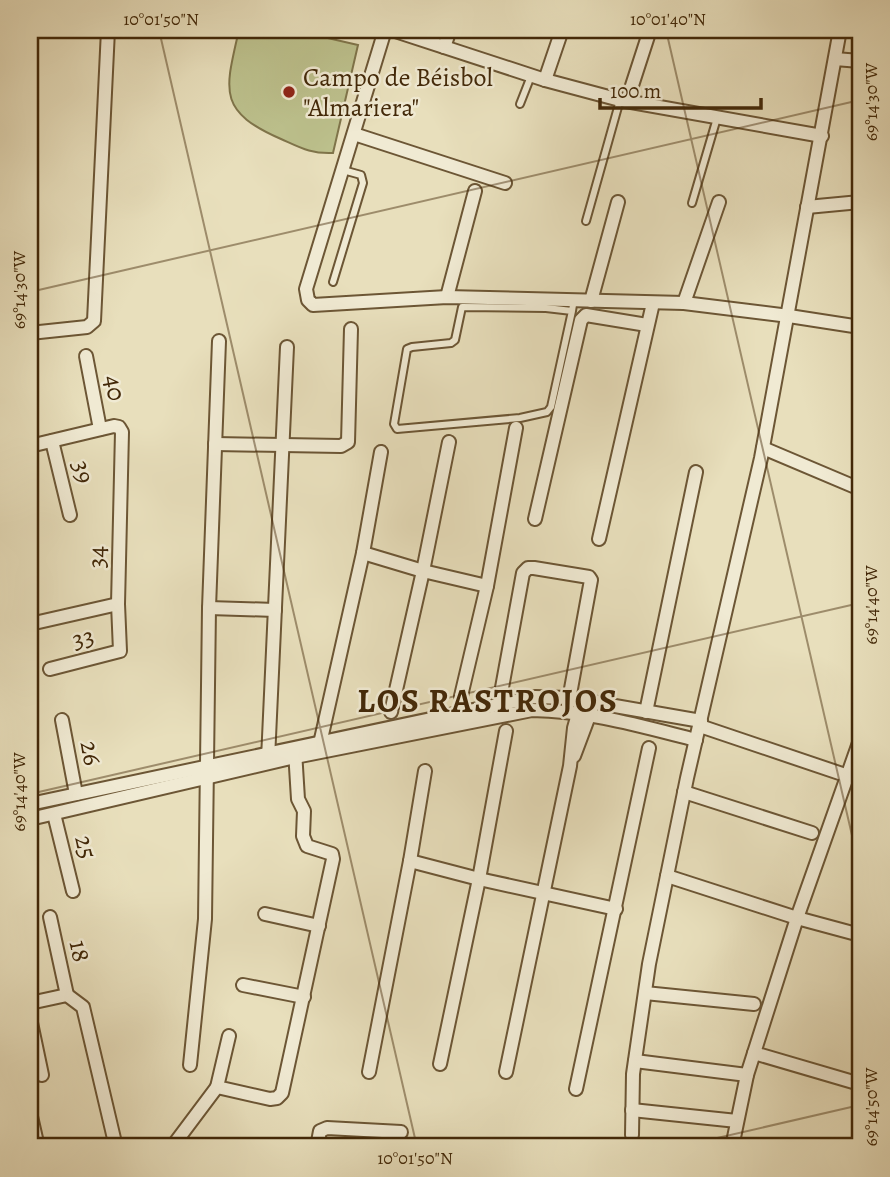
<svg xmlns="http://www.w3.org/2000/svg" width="890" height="1177" viewBox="0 0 890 1177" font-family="Alegreya,serif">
<rect width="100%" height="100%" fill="#e8dfbc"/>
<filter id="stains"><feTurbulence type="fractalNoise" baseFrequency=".00286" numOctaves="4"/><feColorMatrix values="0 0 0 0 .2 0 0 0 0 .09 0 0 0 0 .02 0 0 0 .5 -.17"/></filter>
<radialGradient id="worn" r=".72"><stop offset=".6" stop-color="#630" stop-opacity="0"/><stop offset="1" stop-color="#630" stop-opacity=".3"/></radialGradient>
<path fill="#bcc08c" stroke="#7f744a" stroke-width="2" d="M239,30H293L358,45L333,153C311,154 301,148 281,139C217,111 225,91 239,30Z"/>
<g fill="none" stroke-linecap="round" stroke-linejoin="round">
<defs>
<g id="lane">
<path d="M520,104L531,76"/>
<path d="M692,203L717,118"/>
<path d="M586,221L620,100"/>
<path d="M333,282L363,183L361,175L343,170"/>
<path d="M572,311L546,308L462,307L455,340L451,343L412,347L407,349L394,424L397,429L520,418L547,412L551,407L572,311L574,299"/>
</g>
<g id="street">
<path d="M385,30L306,289L308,300L313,305L447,297L684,303L789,316L860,327"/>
<path d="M392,30L545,80L620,100L822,136"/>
<path d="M444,47L450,30"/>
<path d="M835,59L860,61"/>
<path d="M545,80L562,30"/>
<path d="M627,101L650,30"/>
<path d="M354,134L505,183"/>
<path d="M807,207L860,202"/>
<path d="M447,297L475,191"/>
<path d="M591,301L618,202"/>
<path d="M684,303L719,202"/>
<path d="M30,333L87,327L94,321L108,30"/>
<path d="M86,356L100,429"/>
<path d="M52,441L70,515"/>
<path d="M215,444L341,446L348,442L351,329"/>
<path d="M30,446L114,426L119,427L122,432L118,604L120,651L50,669"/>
<path d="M763,448L860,489"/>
<path d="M535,519L581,320L586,315L647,325"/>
<path d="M599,539L653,303"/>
<path d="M363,553L423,571L487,586"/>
<path d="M209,608L275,610"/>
<path d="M30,624L118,604"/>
<path d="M461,696L487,586L516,428"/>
<path d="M499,704L523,573L528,568H534L589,577L591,580L568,705"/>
<path d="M391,712L423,571L449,442"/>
<path d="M646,712L696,472"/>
<path d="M62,720L76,794"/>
<path d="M700,726L860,780"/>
<path d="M319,748L363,553L381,452"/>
<path d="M574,756L592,708"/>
<path d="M268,759L287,347"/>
<path d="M684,792L812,833"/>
<path d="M30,804L535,697L569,698L701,721"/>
<path d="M54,814L73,891"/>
<path d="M30,819L295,757L532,710C590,711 640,726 696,740"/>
<path d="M410,861L479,879L616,909"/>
<path d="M667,876L797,918L860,935"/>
<path d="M265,914L319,926"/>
<path d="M50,917L67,995"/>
<path d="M243,985L304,997"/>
<path d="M645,993L754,1004"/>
<path d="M30,1003L67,995L83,1007L116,1147"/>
<path d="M30,1018L42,1075"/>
<path d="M229,1036L217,1087L270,1099L277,1098L282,1093L333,859L332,854L307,846L303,836L304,811L298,799L295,751"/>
<path d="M754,1053L860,1084"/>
<path d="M635,1061L747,1075"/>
<path d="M440,1064L479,879L506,731"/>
<path d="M190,1065L205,919L209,608L219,341"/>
<path d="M369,1072L410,861L425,771"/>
<path d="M506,1072L570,766L574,728L580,707"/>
<path d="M576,1089L649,748"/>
<path d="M632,1110L737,1121"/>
<path d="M30,1112L38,1147"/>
<path d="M632,1135L633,1074L649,964L687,778L761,458L840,30"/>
<path d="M172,1147L217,1087"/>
<path d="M317,1147L320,1131L327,1128L401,1132"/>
<path d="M732,1147L747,1075L797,918L860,740"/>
</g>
</defs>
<use href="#lane" stroke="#6c5635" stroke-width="10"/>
<use href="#street" stroke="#6c5635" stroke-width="16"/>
<use href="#lane" stroke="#f0ead3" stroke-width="6"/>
<use href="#street" stroke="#f0ead3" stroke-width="12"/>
</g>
<path fill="none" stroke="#422808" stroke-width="2" stroke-opacity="0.45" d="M159,30L417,1147M666,30L860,870M30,292L860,100M30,794L860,603M678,1147L860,1105"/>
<circle fill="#8f2418" stroke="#f0ead3" stroke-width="2.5" cx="289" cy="92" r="7"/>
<g text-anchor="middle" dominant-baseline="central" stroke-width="5" stroke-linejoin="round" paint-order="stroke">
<g font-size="26" fill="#422808" stroke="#f0ead3" text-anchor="start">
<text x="303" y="77">Campo de Béisbol<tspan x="303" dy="30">"Almariera"</tspan></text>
</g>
<g font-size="26" fill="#422808" stroke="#f0ead3">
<text transform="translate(115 388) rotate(79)">40</text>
<text transform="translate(83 472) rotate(76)">39</text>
<text transform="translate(97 557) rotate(-89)">34</text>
<text transform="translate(83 638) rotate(-13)">33</text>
<text transform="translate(91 753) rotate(80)">26</text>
<text transform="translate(86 847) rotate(77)">25</text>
<text transform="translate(80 951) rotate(78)">18</text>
</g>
<g font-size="33" font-weight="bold" letter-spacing="2" fill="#422808" stroke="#f0ead3">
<text x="488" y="700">LOS RASTROJOS</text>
</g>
</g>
<rect width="890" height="1177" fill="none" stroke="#e8dfbc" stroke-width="77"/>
<path d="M600 98v10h161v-10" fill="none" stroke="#422808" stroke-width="3.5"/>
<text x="610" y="98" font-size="21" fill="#422808" stroke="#f0ead3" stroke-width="5" paint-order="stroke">100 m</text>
<rect x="38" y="38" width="814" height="1100" fill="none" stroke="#422808" stroke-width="2.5"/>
<g font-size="18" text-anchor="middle" fill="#422808">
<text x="161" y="25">10°01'50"N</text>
<text x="668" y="25">10°01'40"N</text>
<text transform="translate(871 102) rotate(-90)" y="6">69°14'30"W</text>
<text transform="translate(19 290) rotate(-90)" y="6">69°14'30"W</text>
<text transform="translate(871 605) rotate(-90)" y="6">69°14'40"W</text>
<text transform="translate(19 792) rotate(-90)" y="6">69°14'40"W</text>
<text transform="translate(871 1107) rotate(-90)" y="6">69°14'50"W</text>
<text x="415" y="1164">10°01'50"N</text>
</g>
<rect width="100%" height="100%" filter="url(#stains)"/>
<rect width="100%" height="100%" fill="url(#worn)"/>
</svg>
